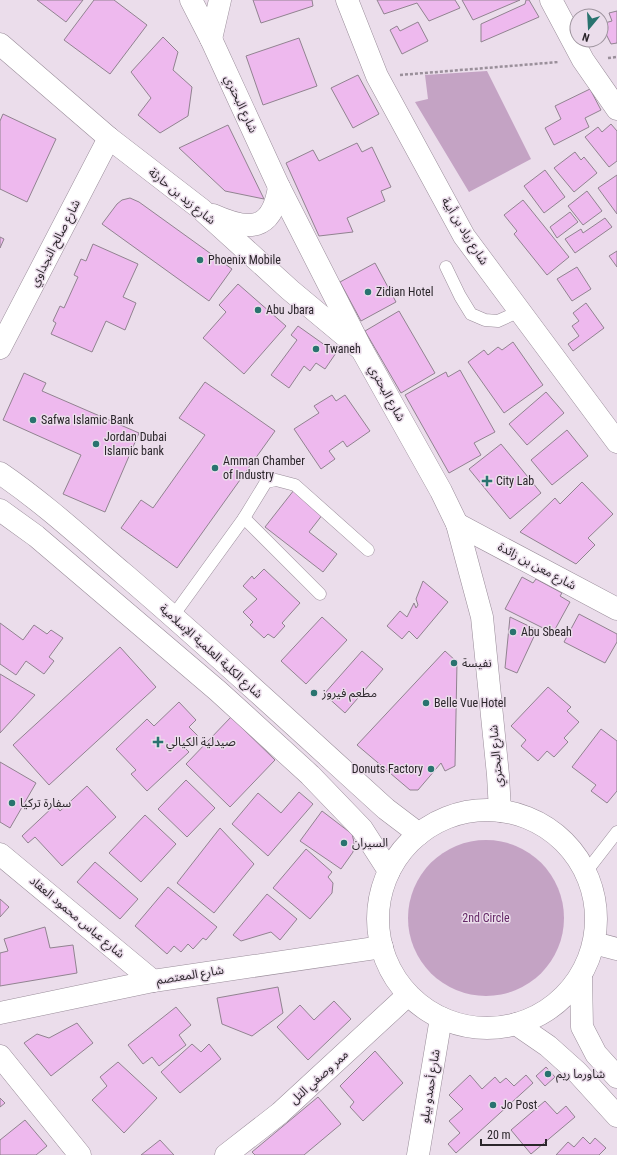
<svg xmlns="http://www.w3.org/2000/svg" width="617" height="1155" viewBox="0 0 617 1155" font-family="'Roboto Condensed','Noto Sans Arabic',sans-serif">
<rect width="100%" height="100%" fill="#ebddeb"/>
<g fill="#c4a3c4">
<path d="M487,71L531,159L469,192L415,102L428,99L425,75Z"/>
<circle cx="486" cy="918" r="78"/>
</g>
<g fill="#eeb9ee" stroke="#918390">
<path d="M37,0H83L66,22Z"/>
<path d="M94,0H114L147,25L110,74L64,40Z"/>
<path d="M253,0H312L313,6L261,23Z"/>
<path d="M377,0H455L460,8L429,21L417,3L384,14Z"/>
<path d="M462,0H520L473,20Z"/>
<path d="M526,0H529L539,17L481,42V24L525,4Z"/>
<path d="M617,11V43L611,44L601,24L612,21L609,13Z"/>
<path d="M418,22L428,41L402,54L390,30L397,26L400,31Z"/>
<path d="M163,37L178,52L173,70L192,87L188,116L160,133L138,115L151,98L131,72Z"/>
<path d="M299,38L317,86L263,105L246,56Z"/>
<path d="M358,75L379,114L353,128L331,88Z"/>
<path d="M590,89L601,110L585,118L589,127L554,145L545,128L561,119L555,106Z"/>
<path d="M3,114L56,139L27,202L0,189V121Z"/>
<path d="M611,124L617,131V161L609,167L585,137L598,127L602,132Z"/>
<path d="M228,125L264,199L225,191L179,148Z"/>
<path d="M357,143L362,152L372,147L391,187L381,191L385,201L347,218L353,232L319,236L286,163L313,150L319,161Z"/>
<path d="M575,152L581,160L584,157L597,173L574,192L554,168Z"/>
<path d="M545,170L565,197L544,213L524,186Z"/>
<path d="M617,175V214L598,188Z"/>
<path d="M587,191L602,211L583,225L568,206Z"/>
<path d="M130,198L139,202L232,269L209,301L102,224L117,204L122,200Z"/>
<path d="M523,200L569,257L547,275L514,234L517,231L504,215Z"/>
<path d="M570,212L578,222L557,238L550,227Z"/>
<path d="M605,218L612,227L575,253L565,239L581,229L583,233Z"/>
<path d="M0,237L4,239L0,248Z"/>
<path d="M93,244L138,264L123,297L136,303L125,330L106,321L92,352L51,334L56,323L53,321L60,306L64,308L78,277L74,275L81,259L86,261Z"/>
<path d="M617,251V267L609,256Z"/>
<path d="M375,263L396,302L361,321L340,282Z"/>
<path d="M577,267L591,289L572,301L557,279Z"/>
<path d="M238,284L286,326L244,374L203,338L226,312L219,305Z"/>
<path d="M586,303L604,328L573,351L568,344L579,336L572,326L579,321L573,313Z"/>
<path d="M399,311L435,373L401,393L365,331Z"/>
<path d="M298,326L336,353L325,369L316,363L310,371L304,366L289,388L271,375L297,340L291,335Z"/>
<path d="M513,342L543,385L504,413L468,362L484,350L488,355L498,347L502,350Z"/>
<path d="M460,370L495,432L474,443L481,455L449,473L405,395L446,372L448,377Z"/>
<path d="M24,373L46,383L42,391L139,433L105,512L63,494L81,455L3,420Z"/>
<path d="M205,382L275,431L177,568L121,528L141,500L153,508L205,435L179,418Z"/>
<path d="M546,392L564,413L527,445L509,424Z"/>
<path d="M332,395L336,401L345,395L370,431L347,447L343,441L329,451L335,459L321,469L294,429L319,413L314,406Z"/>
<path d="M567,430L588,456L552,485L531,460Z"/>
<path d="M501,444L541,493L510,519L469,469Z"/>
<path d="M582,482L613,514L588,538L595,545L576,564L520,532L555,498L560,504Z"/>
<path d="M294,490L323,514L309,532L337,554L323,572L265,527Z"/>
<path d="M264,569L300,603L282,623L285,626L274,638L268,634L264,638L250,625L253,622L243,612L257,599L243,586L252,576L254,579Z"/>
<path d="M522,577L533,583L536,579L562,593L560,596L570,602L553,633L505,609Z"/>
<path d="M423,581L448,602L417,639L409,631L402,639L387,626L400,611L407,617L414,603L416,608L418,605L416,599Z"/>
<path d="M579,614L617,634V642L605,663L564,642Z"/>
<path d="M322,617L347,640L306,684L281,661Z"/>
<path d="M510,617L537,630L517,673L505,668Z"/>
<path d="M0,623L23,640L34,625L47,634L51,630L63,638L49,657L54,661L44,674L26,661L16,675L0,664Z"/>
<path d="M120,647L156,687L49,785L13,745Z"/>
<path d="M362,651L383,669L345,713L324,694Z"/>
<path d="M445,651L457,662L455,766L445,771L441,763L418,790H410L357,745Z"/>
<path d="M0,674L35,695L0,733Z"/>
<path d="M548,687L571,707L567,711L579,722L564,738L568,742L554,757L547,751L538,761L521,746L526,740L511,726Z"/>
<path d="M179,702L196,720L189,727L198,736L185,748L189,752L147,791L131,774L136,770L116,749L147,719L154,726Z"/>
<path d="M231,717L275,760L230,807L186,764Z"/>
<path d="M601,729L617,741V791L607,803L591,791L596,785L572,767Z"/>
<path d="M0,762L36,783L10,828L0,822Z"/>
<path d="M186,780L215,808L187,837L158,809Z"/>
<path d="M87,786L116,817L62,866L35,837L28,843L22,836L55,805L60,811Z"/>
<path d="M299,792L313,804L268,856L232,824L258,793L281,813Z"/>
<path d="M322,811L352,834L354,842L353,852L341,869L300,841Z"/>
<path d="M145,815L176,844L141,882L109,853Z"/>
<path d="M220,828L254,864L214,913L177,883Z"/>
<path d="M306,849L332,872L328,877L333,883L332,893L310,919L273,888Z"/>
<path d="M95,862L138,899L120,919L77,882Z"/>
<path d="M168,887L217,927L206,940L203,938L193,949L188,944L181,952L174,946L167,954L135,926Z"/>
<path d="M267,894L297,919L280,940L271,932L241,941L233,935Z"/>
<path d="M0,899L9,907L0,917Z"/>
<path d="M45,927L50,948L73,945L77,973L0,986V953L8,951L4,939Z"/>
<path d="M278,987L283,1013L252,1036L222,1024L217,998Z"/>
<path d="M334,1001L351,1019L308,1060L277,1027L300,1005L314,1020Z"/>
<path d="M176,1007L191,1025L179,1035L186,1045L159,1066L152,1057L143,1064L128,1045Z"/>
<path d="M77,1023L93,1043L51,1076L24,1043L37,1034L49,1038Z"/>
<path d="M192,1044L201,1052L209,1044L221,1059L180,1093L161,1072Z"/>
<path d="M375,1051L403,1083L363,1121L350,1107L354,1102L340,1086Z"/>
<path d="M118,1062L157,1098L124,1133L92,1100L107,1086L100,1077Z"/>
<path d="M546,1067L555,1077L545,1086L536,1076Z"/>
<path d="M470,1075L482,1089L495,1077L500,1083L506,1078L514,1086L526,1075L533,1083L456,1153L448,1144L460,1133L449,1121L463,1109L449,1095Z"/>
<path d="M318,1097L341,1124L304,1155H255L252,1152Z"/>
<path d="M0,1098L5,1103L0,1107Z"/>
<path d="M545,1101L557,1114L566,1106L575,1117L531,1154L511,1130Z"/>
<path d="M25,1120L47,1146L36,1155H0V1140Z"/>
<path d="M583,1137L590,1144L595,1138L606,1148L599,1155H556L568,1142L574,1147Z"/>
<path d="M160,1140L174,1155H141Z"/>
</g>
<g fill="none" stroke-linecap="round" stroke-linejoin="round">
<defs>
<g id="lane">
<path d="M446,267L460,296L471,314L485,320L498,321L520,311"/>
<path d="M244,518L320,594"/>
<path d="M173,616L244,518L266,482L276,480L295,485L368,550"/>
<path d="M586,872L617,832"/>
</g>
<g id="street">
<path d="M191,0L211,39L279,187L362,350"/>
<path d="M347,0L377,76L464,236L617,442"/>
<path d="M551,0L583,60L617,109"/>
<path d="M211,39L220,0"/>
<path d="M0,348L109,138"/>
<path d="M457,524L617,609"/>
<path d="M0,854L153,981"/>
<path d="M594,943L617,949"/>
<path d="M0,1013L153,981L382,947"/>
<path d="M0,1056L80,1155"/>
<path d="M226,1155L280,1113L408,995"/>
<path d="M418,1155L441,1018"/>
</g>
<g id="secondary">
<path d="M0,44L109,138L201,209L290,290L362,350L441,491L457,524L482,617L498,775L500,811"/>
<path d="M213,215C249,231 272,232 279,187"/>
</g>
<g id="primary">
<path d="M0,473C44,503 84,540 124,574C213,650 299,730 386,809L419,834"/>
<path d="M0,510L36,536L218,691L310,775L362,829L389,871"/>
<circle cx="487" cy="919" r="109"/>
<path d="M581,976L582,1027L596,1054L617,1077"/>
<path d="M516,1024L548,1046L577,1072L617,1116"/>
</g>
</defs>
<use href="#lane" stroke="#9a8d9a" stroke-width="13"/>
<use href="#street" stroke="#9a8d9a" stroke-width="23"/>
<use href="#secondary" stroke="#9a8d9a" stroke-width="23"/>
<use href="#primary" stroke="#9a8d9a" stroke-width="23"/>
<g stroke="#9a8f9a" stroke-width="2.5" stroke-dasharray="3 2" stroke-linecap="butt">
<path d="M608,58L617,57"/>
<path d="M400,75L559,62"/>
</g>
<use href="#lane" stroke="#fff" stroke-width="12"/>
<use href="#street" stroke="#fff" stroke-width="22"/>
<use href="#secondary" stroke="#fff" stroke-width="22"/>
<use href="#primary" stroke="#fff" stroke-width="22"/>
</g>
<g fill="#29736f" stroke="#ebddeb" stroke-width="1.5">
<circle cx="200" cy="260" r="4"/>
<circle cx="368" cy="292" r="4"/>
<circle cx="258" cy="310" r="4"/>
<circle cx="316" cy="349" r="4"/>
<circle cx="33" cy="420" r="4"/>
<circle cx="96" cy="444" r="4"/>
<circle cx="215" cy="468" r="4"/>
<path d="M485 475h4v4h4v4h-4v4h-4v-4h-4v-4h4z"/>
<circle cx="513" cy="632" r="4"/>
<circle cx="454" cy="663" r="4"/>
<circle cx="314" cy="693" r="4"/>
<circle cx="426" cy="703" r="4"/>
<path d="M156 736h4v4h4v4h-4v4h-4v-4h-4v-4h4z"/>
<circle cx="431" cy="769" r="4"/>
<circle cx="12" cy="803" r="4"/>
<circle cx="344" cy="843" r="4"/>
<circle cx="548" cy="1074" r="4"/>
<circle cx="493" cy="1105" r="4"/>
</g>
<g text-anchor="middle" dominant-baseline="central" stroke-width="3" stroke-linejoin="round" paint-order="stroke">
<g font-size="12" fill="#2b262b" stroke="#ebddeb">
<text transform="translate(241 104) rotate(65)">شارع البحتري</text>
<text transform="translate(182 196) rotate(39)">شارع زيد بن حارثة</text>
<text transform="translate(465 231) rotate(58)">شارع زياد بن أبية</text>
<text transform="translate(55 243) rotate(-63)">شارع صالح النجداوي</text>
<text transform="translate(387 393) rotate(61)">شارع البحتري</text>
<text transform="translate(537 566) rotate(28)">شارع معن بن زائدة</text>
<text transform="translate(211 651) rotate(42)">شارع الكلية العلمية الإسلامية</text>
<text transform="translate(496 756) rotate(-95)">شارع البحتري</text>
<text transform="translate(77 917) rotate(40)">شارع عباس محمود العقاد</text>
<text transform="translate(190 975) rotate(-9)">شارع المعتصم</text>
<text transform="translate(319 1077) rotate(-42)">ممر وصفي التل</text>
<text transform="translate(430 1086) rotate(-81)">شارع أحمدو بيلو</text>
</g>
<g font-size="12" fill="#2b262b" stroke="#ebddeb" text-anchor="start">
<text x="208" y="260">Phoenix Mobile</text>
<text x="376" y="292">Zidian Hotel</text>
<text x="266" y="310">Abu Jbara</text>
<text x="324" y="349">Twaneh</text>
<text x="41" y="420">Safwa Islamic Bank</text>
<text x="104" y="437">Jordan Dubai<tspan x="104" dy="14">Islamic bank</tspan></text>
<text x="223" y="461">Amman Chamber<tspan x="223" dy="14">of Industry</tspan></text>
<text x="496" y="481">City Lab</text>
<text x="521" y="632">Abu Sbeah</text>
<text x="462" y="663">نفيسة</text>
<text x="322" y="693">مطعم فيروز</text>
<text x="434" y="703">Belle Vue Hotel</text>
<text x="166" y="742">صيدلية الكيالي</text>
<text x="423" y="769" text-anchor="end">Donuts Factory</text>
<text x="20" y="803">سفارة تركيا</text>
<text x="352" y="843">السيران</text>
<text x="556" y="1074">شاورما ريم</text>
<text x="501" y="1105">Jo Post</text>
</g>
<g font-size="12" fill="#652867" stroke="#ebddeb">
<text x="486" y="918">2nd Circle</text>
</g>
</g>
<g transform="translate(589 28) rotate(198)"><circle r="19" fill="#ebddeb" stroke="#9e949e"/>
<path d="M0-3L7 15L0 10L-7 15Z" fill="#29736f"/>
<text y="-6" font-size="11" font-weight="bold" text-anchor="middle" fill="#2b262b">N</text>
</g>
<path d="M481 1139v6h65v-6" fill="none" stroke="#2b262b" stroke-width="2"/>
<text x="487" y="1139" font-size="12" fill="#2b262b" stroke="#ebddeb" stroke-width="3" paint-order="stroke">20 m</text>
</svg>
